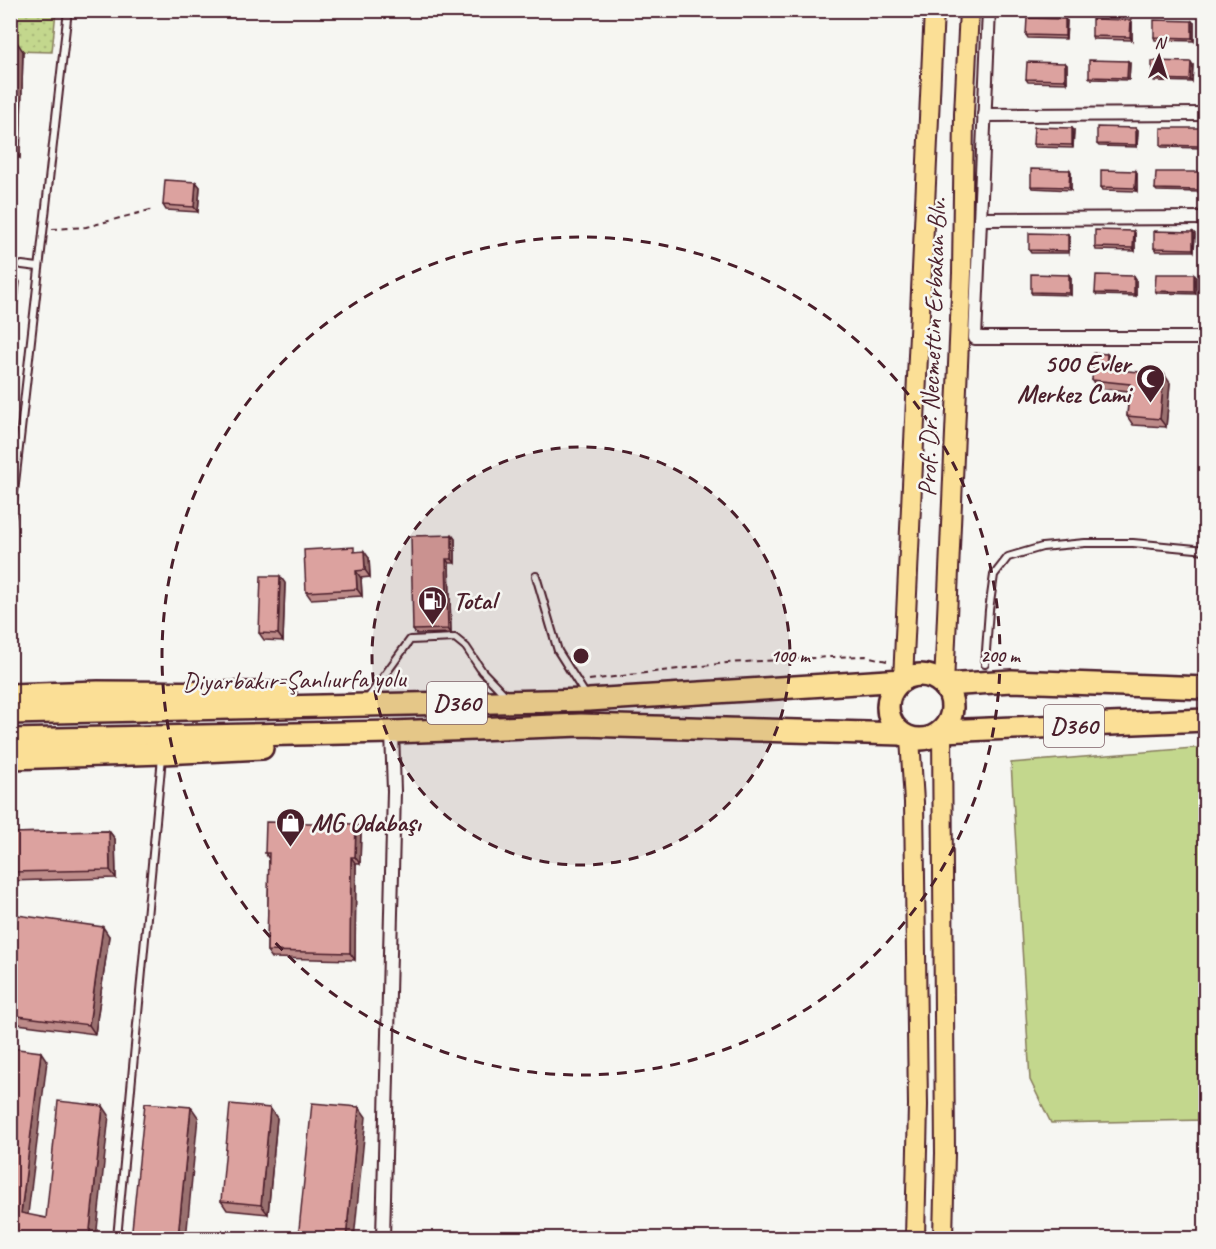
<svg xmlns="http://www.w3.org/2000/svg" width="1216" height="1249" viewBox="0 0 1216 1249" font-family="Caveat,sans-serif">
<defs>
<pattern id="garden-dots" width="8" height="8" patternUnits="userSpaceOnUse" patternTransform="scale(1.5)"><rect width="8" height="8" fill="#c3d78d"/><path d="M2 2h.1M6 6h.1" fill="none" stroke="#a9b87a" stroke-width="1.8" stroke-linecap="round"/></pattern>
</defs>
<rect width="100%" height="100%" fill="#f6f6f2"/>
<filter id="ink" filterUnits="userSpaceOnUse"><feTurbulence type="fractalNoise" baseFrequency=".0167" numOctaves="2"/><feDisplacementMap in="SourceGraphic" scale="12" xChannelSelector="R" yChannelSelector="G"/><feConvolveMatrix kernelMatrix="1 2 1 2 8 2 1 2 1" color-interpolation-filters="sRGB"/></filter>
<g filter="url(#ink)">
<path fill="#c3d78d" stroke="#867b5c" stroke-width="1.5" d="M1205,747V1120L1051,1123L1030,1080L1011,763Z"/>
<path fill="url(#garden-dots)" stroke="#867b5c" stroke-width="1.5" d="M11,11H56L52,52L11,51Z"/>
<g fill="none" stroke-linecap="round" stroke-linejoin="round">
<defs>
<g id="lane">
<path d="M22,265L38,267"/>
<path d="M10,528L68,10"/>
<path d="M536,576L558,651L587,697"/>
<path d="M985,664L989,610L994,575L1008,557L1042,547L1085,543H1133L1206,550"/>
<path d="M366,701L410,640L455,638L466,647L482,671L507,697"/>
<path d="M117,1238L162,757"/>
</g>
<g id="street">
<path d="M989,10L975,338H1206"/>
<path d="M984,115L1206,114"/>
<path d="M981,219L1206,218"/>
<path d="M383,1238L394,791L392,732"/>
</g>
<g id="primary">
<path d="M903,680L934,10"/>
<path d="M944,685L962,273L964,114L969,10"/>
<path d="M942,731L945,1153L943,1238"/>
<path d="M910,738L914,802L918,1105L915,1238"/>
</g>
<g id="highway">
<circle cx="920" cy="707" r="32"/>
<path d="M944,685L1012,681L1206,688"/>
<path d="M10,695L98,692L285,693"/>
<path d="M10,713L589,700L903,680"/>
<path d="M942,731L1206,720"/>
<path d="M10,740L392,732L581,725L902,734"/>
<path d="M10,758L163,753L262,748"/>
</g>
</defs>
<use href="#lane" stroke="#4a1f2b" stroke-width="10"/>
<use href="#street" stroke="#4a1f2b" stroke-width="16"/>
<use href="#primary" stroke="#4a1f2b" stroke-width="22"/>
<use href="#highway" stroke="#4a1f2b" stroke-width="26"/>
<g stroke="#4a1f2b" stroke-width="2" stroke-dasharray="6 4.5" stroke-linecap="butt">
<path d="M52,229L86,227L154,209"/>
<path d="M589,680L727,663L831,657L866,656L887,661"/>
</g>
<use href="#lane" stroke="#f6f6f2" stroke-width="6"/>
<use href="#street" stroke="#f6f6f2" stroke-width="12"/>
<use href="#primary" stroke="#fbdf96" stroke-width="18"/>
<use href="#highway" stroke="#fbdf96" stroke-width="21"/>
</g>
<g fill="#bd8b89" stroke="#4a1f2b" stroke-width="1.5">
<path d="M1067,21L1066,39L1028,38L1026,35Z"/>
<path d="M1132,22V40L1093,39L1092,36Z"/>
<path d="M1194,23V41L1155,40L1154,37Z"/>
<path d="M10,41L23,51L20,158H10Z"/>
<path d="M1128,61L1130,63L1129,80L1091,79L1089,77Z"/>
<path d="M1065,63L1067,65V83L1028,82L1026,79Z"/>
<path d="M1193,65L1192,82L1154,81L1152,79Z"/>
<path d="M1136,128L1138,130L1137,147L1099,146L1097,144Z"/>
<path d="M1200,128L1201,131V148L1162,147L1161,145Z"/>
<path d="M1074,130L1073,148L1035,147L1033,144Z"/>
<path d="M1070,170L1071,172V190L1032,188L1031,186Z"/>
<path d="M1136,171L1137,173V191L1103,190L1101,187Z"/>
<path d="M1200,175L1199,192L1157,191L1155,189Z"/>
<path d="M196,182L200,187L198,212L166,210L163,205Z"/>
<path d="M1134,231L1135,233V251L1096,250L1095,247Z"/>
<path d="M1193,232L1195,234L1194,251H1156L1154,248Z"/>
<path d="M1068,234L1070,236L1069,253H1031L1029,250Z"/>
<path d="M1069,275L1071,278V295L1032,294L1031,292Z"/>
<path d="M1134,276L1136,279V296L1097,295L1095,293Z"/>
<path d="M1196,277V294L1157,293L1155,291Z"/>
<path d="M1107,354L1113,362L1112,368L1117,370L1170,383L1166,427L1133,425L1127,416L1129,391L1097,388L1092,380Z"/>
<path d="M452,535L455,539V563H449L451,633L416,634L413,630Z"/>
<path d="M357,552L369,558L370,577L361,578L362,596L311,599L306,592Z"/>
<path d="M285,583L283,641L264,640L259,633Z"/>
<path d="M109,831L115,839L116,878L10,881V833Z"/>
<path d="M361,831L360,864H356L355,960L272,958L267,951L269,859L265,853Z"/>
<path d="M10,914L109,936L95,1034L10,1023Z"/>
<path d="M277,1118L268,1214L227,1210L221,1201Z"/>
</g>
<g fill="#9a716f" stroke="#4a1f2b" stroke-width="1.5">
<path d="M1065,19L1067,21L1066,39L1065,36Z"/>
<path d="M1131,20L1132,22V40L1130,37Z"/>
<path d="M1192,21L1194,23V41L1192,38Z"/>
<path d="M16,41L23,51L20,158L13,149Z"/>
<path d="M1128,61L1130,63L1129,80L1127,78Z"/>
<path d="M1191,62L1193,65L1192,82L1190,80Z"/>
<path d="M1065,63L1067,65V83L1065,80Z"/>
<path d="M1072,128L1074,130L1073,148L1072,145Z"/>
<path d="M1136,128L1138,130L1137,147L1136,145Z"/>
<path d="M1200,128L1201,131V148L1199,146Z"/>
<path d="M1070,170L1071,172V190L1069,187Z"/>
<path d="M1136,171L1137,173V191L1135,188Z"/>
<path d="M1198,172L1200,175L1199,192L1198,190Z"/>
<path d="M10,180L12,183L10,194Z"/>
<path d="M196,182L200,187L198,212L194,207Z"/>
<path d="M1134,231L1135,233V251L1133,248Z"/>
<path d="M1193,232L1195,234L1194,251L1193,249Z"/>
<path d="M1068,234L1070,236L1069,253L1068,251Z"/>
<path d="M13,272L20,282L11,358L10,357V295Z"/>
<path d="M1194,274L1196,277V294L1194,292Z"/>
<path d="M1069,275L1071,278V295L1069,293Z"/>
<path d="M1134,276L1136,279V296L1134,294Z"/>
<path d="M1107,354L1113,362L1111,376L1106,367Z"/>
<path d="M1164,374L1170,383L1166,427L1160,419Z"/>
<path d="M452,535L455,539V563L452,559Z"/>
<path d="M364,551L369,558L370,577L365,570Z"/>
<path d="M446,559L449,563L451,633L448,629Z"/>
<path d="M356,571L361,578L362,596L357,589Z"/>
<path d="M280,576L285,583L283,641L278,634Z"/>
<path d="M356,824L361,831L360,864L355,857Z"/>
<path d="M109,831L115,839L116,878L110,870Z"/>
<path d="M351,857L356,864L355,960L350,953Z"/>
<path d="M103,927L109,936L95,1034L89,1025Z"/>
<path d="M41,1052L47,1061L27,1222L21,1213Z"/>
<path d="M103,1106L109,1115L96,1239H89Z"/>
<path d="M191,1107L198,1117L186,1239L178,1237Z"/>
<path d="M359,1107L366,1117L354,1239H346Z"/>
<path d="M270,1108L277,1118L268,1214L261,1205Z"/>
</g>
<g fill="#dca29f" stroke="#4a1f2b" stroke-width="1.5">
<path d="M1027,18L1065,19V36L1026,35Z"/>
<path d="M1092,19L1131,20L1130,37L1092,36Z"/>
<path d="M1154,20L1192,21V38L1154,37Z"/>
<path d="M10,41H16L13,149H10Z"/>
<path d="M1089,60L1128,61L1127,78L1089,77Z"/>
<path d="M1152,61L1191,62L1190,80L1152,79Z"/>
<path d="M1027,62L1065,63V80L1026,79Z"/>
<path d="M1034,127L1072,128V145L1033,144Z"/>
<path d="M1097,127L1136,128V145L1097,144Z"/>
<path d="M1161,128H1200L1199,146L1161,145Z"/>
<path d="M1031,169L1070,170L1069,187L1031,186Z"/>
<path d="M1101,170L1136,171L1135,188L1101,187Z"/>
<path d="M1156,172H1198V190L1155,189Z"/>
<path d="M165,180L196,182L194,207L163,205Z"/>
<path d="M1095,230L1134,231L1133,248L1095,247Z"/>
<path d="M1154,231L1193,232V249L1154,248Z"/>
<path d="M1029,233L1068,234V251L1029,250Z"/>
<path d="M10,272H13L10,295Z"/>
<path d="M1031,274L1069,275V293L1031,292Z"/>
<path d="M1156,274H1194V292L1155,291Z"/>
<path d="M1096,275L1134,276V294L1095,293Z"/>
<path d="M1094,353L1107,354L1106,367L1116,368V370L1164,374L1160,419L1127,416L1130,384L1092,380Z"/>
<path d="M452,535V559H446L448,629L413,630L411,536Z"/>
<path d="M354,547V552L364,551L365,570L356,571L357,589L306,592L304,550Z"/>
<path d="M261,576H280L278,634L259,633Z"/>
<path d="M266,822L356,824L355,857H351L350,953L267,951L269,853H265Z"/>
<path d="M109,831L110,870L10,872V833Z"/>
<path d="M10,914L103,927L89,1025L10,1015Z"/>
<path d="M10,1048L41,1052L21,1213L46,1218L58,1101L103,1106L89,1239H10Z"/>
<path d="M145,1103L191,1107L178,1237L190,1239H131Z"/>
<path d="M312,1103L359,1107L346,1239H298Z"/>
<path d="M230,1104L270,1108L261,1205L221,1201Z"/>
</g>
</g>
<circle cx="581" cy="656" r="209" fill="#4a1f2b" fill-opacity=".12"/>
<g fill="none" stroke="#4a1f2b" stroke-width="3" stroke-dasharray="10 8">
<circle cx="581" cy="656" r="209"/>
<circle cx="581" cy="656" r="419"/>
</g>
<defs>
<symbol id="mosque-pin" viewBox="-11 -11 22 30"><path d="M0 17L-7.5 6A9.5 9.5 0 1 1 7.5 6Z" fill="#4a1f2b" stroke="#f6f6f2"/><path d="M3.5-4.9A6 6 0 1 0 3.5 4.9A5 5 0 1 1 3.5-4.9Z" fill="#fff"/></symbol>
<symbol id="fuel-pin" viewBox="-11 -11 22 30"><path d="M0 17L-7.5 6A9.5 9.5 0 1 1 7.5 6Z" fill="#4a1f2b" stroke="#f6f6f2"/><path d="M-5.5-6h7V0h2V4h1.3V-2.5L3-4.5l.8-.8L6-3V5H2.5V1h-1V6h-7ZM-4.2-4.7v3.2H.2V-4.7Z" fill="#fff"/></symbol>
<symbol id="shop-pin" viewBox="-11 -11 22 30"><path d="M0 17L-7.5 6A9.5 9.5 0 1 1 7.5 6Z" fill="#4a1f2b" stroke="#f6f6f2"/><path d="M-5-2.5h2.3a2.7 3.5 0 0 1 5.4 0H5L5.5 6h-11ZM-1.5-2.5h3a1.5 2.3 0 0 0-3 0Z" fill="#fff"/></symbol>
</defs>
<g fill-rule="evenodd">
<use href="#mosque-pin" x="1134" y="362" width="33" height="45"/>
<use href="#fuel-pin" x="416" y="584" width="33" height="45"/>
<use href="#shop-pin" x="274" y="806" width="33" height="45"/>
</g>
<g text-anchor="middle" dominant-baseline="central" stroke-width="5" stroke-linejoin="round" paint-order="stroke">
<g fill="#f6f6f2" stroke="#7e6067" stroke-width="1.5">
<rect x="427" y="682" width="60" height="42" rx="4.5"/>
<rect x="1044" y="705" width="60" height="42" rx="4.5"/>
</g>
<g font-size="24" font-weight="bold" fill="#4a1f2b">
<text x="457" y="703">D360</text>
<text x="1074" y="726">D360</text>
</g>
<g font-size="26" fill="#4a1f2b" stroke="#f6f6f2">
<text transform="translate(932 347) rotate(-88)">Prof. Dr. Necmettin Erbakan Blv.</text>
<text transform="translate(294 680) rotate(-1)">Diyarbakır-Şanlıurfa yolu</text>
</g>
<g font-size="26" font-weight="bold" fill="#4a1f2b" stroke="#f6f6f2" text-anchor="start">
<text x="1130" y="363" text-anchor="end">500 Evler<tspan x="1130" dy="30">Merkez Cami</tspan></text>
<text x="453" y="600">Total</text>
<text x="311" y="822">MG Odabaşı</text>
</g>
</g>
<circle cx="581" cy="656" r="9" fill="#4a1f2b" stroke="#f6f6f2" stroke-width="3"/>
<g font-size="18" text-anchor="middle" font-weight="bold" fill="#4a1f2b" stroke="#f6f6f2" stroke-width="5" stroke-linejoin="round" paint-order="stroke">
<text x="790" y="662">100 m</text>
<text x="1000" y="662">200 m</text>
</g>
<rect width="1216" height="1249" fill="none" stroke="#f6f6f2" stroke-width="36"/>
<rect x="18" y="18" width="1180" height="1213" fill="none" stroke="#4a1f2b" stroke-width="2" filter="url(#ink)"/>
<g transform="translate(1159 57) rotate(3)" stroke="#f6f6f2" stroke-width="4.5" paint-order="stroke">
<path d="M0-4.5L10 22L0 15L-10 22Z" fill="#4a1f2b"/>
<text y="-9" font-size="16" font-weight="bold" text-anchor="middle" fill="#4a1f2b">N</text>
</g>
</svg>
